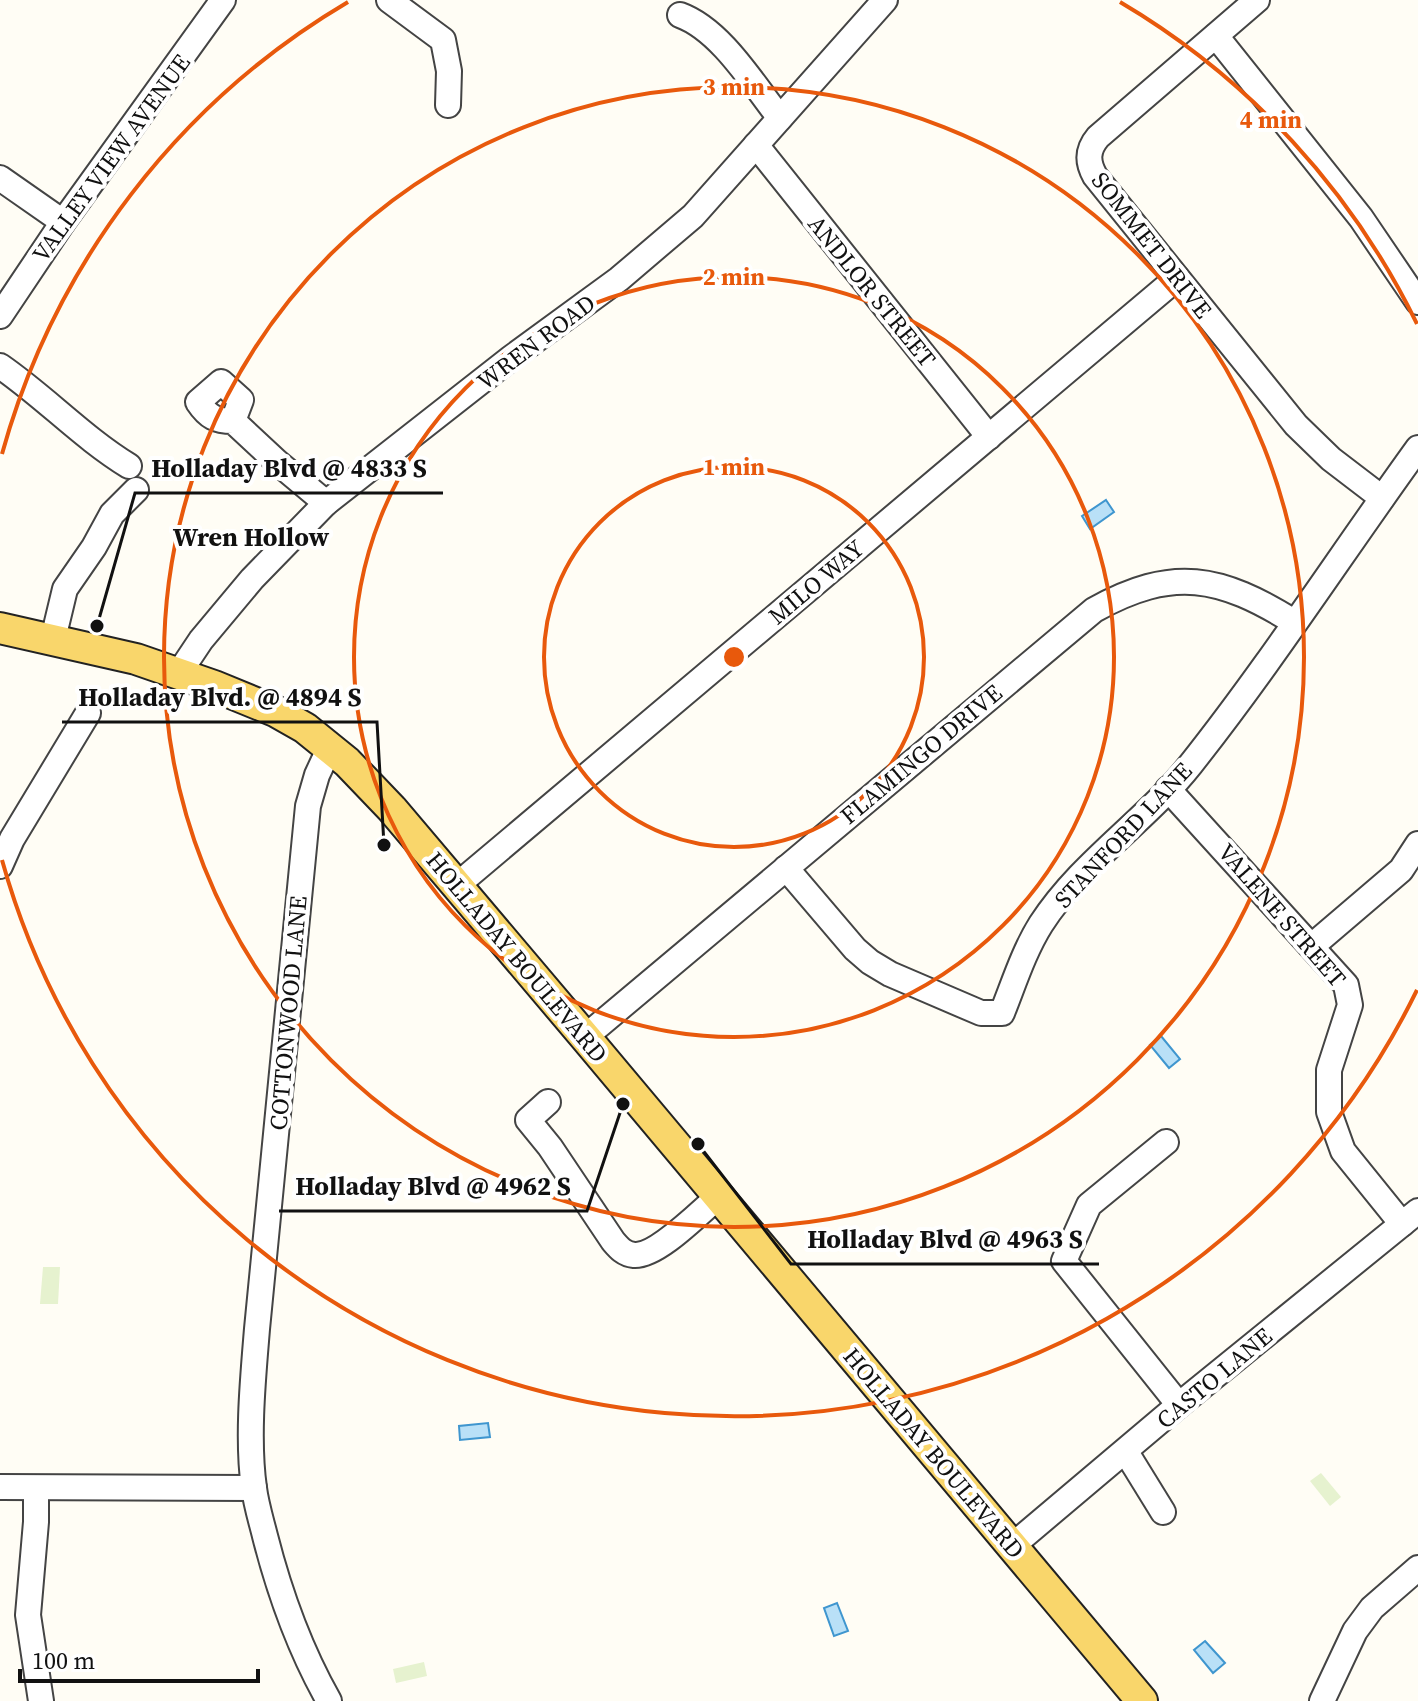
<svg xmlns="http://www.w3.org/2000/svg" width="1418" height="1701" viewBox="0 0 1418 1701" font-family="'Source Serif 4',serif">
<rect width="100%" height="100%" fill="#fffdf5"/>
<g fill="#e6f2cf">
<path d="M43,1267H60L58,1304H40Z"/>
<path d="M1321,1473L1341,1497L1330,1506L1310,1481Z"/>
<path d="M424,1662L427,1676L396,1683L393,1669Z"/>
</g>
<g fill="#b9e0f7" stroke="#3f96cf" stroke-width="2">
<path d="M1106,500L1114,512L1090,529L1082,516Z"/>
<path d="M1161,1036L1180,1059L1169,1068L1150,1045Z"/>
<path d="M488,1423L490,1437L460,1440L459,1426Z"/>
<path d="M837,1603L848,1631L834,1636L824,1608Z"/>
<path d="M1205,1641L1225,1663L1213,1673L1194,1650Z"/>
</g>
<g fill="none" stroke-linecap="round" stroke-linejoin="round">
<defs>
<g id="minor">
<path d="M389,0L443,40L449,71L448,105"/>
<path d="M1257,0L1098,137C1087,150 1087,162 1095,176L1296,425L1331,459L1382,498"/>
<path d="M680,15C721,30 753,84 780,118"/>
<path d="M1216,36L1361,218L1418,302"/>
<path d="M756,145L989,437"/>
<path d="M0,178L63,222"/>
<path d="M0,316L63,222L223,0"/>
<path d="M0,366C45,397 83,438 129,466"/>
<path d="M233,421L241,400L221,382L198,402C208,417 216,421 233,421L277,462L326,503"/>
<path d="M53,639L65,589L94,547L112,514L136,490"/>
<path d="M179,673L201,640L252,579L326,503L511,358L619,279L693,216L885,0"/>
<path d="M1168,789L1346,985L1350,1005L1329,1070V1112L1343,1151L1402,1224"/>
<path d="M0,866L12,839L88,713"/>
<path d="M786,868L855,949L870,962L890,974L981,1013H1002C1014,983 1024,951 1041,924C1081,862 1146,821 1191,764C1271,663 1342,553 1418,448"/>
<path d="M456,886L1177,278"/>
<path d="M1312,946L1401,870L1418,844"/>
<path d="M585,1037L1094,610C1173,566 1220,576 1294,622"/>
<path d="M548,1102L528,1120L550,1147L613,1241C619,1248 624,1254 634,1255C657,1257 701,1211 719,1196"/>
<path d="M1166,1142L1089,1205L1064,1261L1179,1405"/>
<path d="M1126,1452L1163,1512"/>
<path d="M0,1487L254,1488"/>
<path d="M36,1488V1522L28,1615L41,1701"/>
<path d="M1012,1546L1179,1405L1418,1211"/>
<path d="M329,1701C299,1648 280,1595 265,1536C261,1520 256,1504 254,1488C247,1439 253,1378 257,1329L308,806L317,775L330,747"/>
<path d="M1322,1701L1355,1631L1372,1608L1418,1568"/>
</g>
<path id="major" d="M0,628L136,659L214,686L275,711L305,728L347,762L392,809L585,1037L1142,1701"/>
</defs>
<use href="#minor" stroke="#444" stroke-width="28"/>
<use href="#major" stroke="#222" stroke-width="34"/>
<use href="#minor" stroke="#fff" stroke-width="24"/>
<use href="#major" stroke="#f9d66b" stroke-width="30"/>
</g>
<g fill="none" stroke="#e8590c" stroke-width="4">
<circle cx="734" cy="657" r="190"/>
<circle cx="734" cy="657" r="380"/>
<circle cx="734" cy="657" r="570"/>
<path d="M1417 990A760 760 0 0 1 2 860M2 454A760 760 0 0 1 348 2M1120 2A760 760 0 0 1 1417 324"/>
</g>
<g text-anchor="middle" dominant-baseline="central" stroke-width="8" stroke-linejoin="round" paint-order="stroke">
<g font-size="24" fill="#111" stroke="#fff">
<text transform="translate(111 158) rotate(-54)">VALLEY VIEW AVENUE</text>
<text transform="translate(1152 245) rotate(52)">SOMMET DRIVE</text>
<text transform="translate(872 291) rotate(51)">ANDLOR STREET</text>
<text transform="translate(536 342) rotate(-37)">WREN ROAD</text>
<text transform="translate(816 582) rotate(-40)">MILO WAY</text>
<text transform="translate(921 754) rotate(-40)">FLAMINGO DRIVE</text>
<text transform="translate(1123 835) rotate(-47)">STANFORD LANE</text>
<text transform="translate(1282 915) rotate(49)">VALENE STREET</text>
<text transform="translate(517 957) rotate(50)">HOLLADAY BOULEVARD</text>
<text transform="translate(288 1013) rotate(-85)">COTTONWOOD LANE</text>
<text transform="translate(1214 1378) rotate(-40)">CASTO LANE</text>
<text transform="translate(934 1453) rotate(50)">HOLLADAY BOULEVARD</text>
</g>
<g font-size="26" font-weight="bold" fill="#111" stroke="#fff">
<text x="251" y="537">Wren Hollow</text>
</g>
</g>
<circle cx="734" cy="657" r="12" fill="#e8590c" stroke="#fff" stroke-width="4"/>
<g font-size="24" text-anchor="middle" font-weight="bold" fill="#e8590c" stroke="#fff" stroke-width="8" stroke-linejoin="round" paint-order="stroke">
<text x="734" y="95">3 min</text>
<text x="1271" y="128">4 min</text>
<text x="734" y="285">2 min</text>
<text x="734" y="475">1 min</text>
</g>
<path fill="none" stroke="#111" stroke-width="3" d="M97 626L135 493H443M384 845L377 722H62M623 1104L587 1211H279M698 1144L791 1264H1099"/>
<g fill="#111" stroke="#fff" stroke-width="3">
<circle cx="97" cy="626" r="8"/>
<circle cx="384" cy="845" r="8"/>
<circle cx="623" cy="1104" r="8"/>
<circle cx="698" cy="1144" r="8"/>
</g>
<g font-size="26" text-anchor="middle" font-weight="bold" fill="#111" stroke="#fff" stroke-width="8" stroke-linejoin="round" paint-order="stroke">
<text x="289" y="477">Holladay Blvd @ 4833 S</text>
<text x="220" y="706">Holladay Blvd. @ 4894 S</text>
<text x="433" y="1195">Holladay Blvd @ 4962 S</text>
<text x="945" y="1248">Holladay Blvd @ 4963 S</text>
</g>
<path d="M20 1669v12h238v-12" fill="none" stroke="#111111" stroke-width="4"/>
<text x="32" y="1669" font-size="24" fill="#111111" stroke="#ffffff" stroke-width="6" paint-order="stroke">100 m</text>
</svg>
